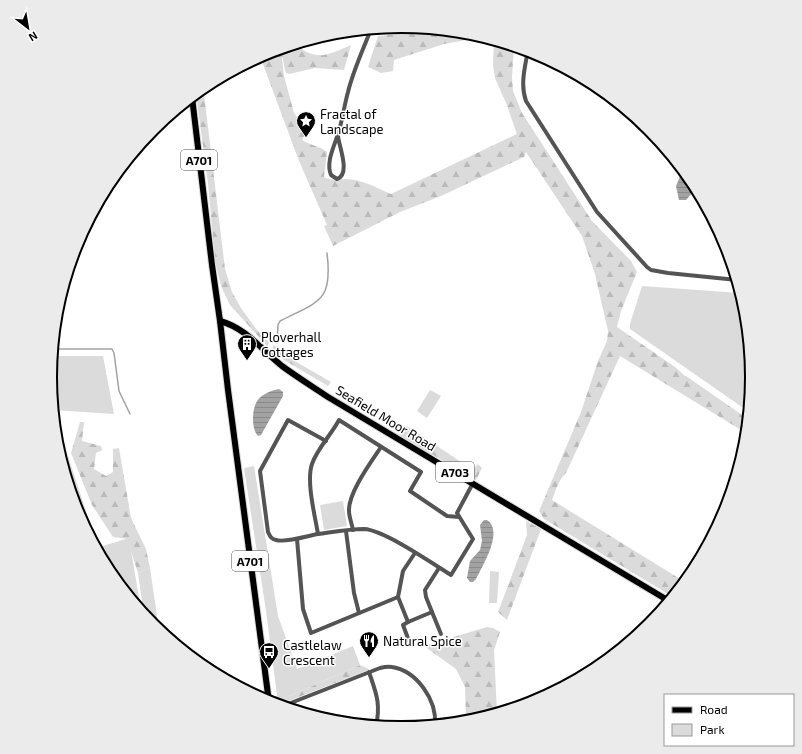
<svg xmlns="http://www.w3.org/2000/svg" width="802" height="754" viewBox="0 0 802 754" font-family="'Exo 2',sans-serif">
<defs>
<pattern id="forest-firs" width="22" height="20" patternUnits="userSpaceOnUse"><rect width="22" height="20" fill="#dbdbdb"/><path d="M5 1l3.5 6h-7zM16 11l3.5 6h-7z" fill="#bababa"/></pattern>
<pattern id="water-rules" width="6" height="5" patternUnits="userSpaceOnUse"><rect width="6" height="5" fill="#a2a2a2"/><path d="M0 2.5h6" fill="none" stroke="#8a8a8a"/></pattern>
</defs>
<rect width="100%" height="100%" fill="#fff"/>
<g fill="#dbdbdb">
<path d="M642,286L740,293L745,309L752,377L749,412L630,329V324Z"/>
<path d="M52,356H103L114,414L53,410L50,377Z"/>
<path d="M430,390L441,396L427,418L417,411Z"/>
<path d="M54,419H56L97,545H95L77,511L57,445Z"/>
<path d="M254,466L278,616L297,669L353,646L360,665L285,698L284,701L286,702L278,705L276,704L274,698L277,695L266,611L244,468Z"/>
<path d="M343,501L347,526L324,530L320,505Z"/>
<path d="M129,538L141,610L109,572L96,548Z"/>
<path d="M150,568L159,630L144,615L138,573Z"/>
<path d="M490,571L499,572L497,603H489Z"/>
</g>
<g fill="url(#forest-firs)">
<path d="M423,28L470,33L483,37L444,44L394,60L393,71L381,73L368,67L378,36L399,34Z"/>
<path d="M494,40L514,46L512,77L513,91L522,113L592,221L631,261L637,272L621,311L617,327L675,367L685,376H686L748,419L746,433L620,356L566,473C559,479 555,492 552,500L685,582L673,597L544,519L539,511L581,412L598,361L607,341L608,331L595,274L582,236L526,152L524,157L441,196L400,212L333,246L324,226L327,225L299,161L260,56L267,53L296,44C316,63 330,54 351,45L344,70L315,68L289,74L286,73L285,70L281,50L284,76L294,113L307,130L302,140C310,145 320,146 327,152L324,177C331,181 338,179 346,179C361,179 377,188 391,194L517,134L506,103L495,78L493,65Z"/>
<path d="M202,89L204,94L225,269L232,292L241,308L257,330L269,342L267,346L230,305L221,286L215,261L208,183L196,94Z"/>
<path d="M274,345L298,363L331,382L328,386L284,360L272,349Z"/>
<path d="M80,422H84L82,441L101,446L102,450L96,453L94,469L106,476L113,472V449L119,448L131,518L146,549L150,568L138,573L127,539L113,537L92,505L71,453Z"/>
<path d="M407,426L473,470L478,464L482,468L476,480L399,435Z"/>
<path d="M526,521L541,529L507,620L498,612L527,535Z"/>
<path d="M487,627L493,628L500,632L494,650L497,713L466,722L465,687L456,669L424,646Z"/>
<path d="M360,665L369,669L366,671L286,702L284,701L285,698Z"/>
</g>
<g fill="url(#water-rules)">
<path d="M681,167L694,184L693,192L686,200H679L676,186L681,174Z"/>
<path d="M279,389L283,392V396L261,435L258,436C254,431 253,425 253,419C253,400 261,393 279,389Z"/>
<path d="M484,520H487C504,531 483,565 476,579L473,582H470L467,578L470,561L480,550L482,541L480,525Z"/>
</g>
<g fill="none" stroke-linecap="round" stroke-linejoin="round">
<g stroke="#a2a2a2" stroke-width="1.5">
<path d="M277,343L278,325L280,321C319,301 333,302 327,253"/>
<path d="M53,349H112L114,353L119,391L130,414"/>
</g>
<defs>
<g id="primary">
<path d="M192,97L212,265L220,321L228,390L269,702"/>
<path d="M220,321C246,328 262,350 282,366C297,377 313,387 328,397L669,601"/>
</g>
</defs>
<use href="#primary" stroke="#dbdbdb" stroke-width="8"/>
<g stroke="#545454" stroke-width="4">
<path d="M528,50C525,67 520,85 526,101L597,212L647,267L651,270L668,273L737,280"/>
<path d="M338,136C339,147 351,174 337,179L331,175C326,163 333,149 337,137C342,124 344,106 348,92C353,71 363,50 371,29"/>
<path d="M326,441L288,420L260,471L268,532C270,536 271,539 276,540C286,543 307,536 318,534C333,532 349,529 364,529C384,530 432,563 451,575L473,539L457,513L473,483"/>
<path d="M353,530C352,524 349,517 349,511C348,493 371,462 381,447"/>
<path d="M346,531L354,593L359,613"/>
<path d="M318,534C315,516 306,481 312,464C317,449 331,435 339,420L421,472L410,491L447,516L459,517"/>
<path d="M297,539L303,609L311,633L398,597"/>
<path d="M415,553L403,571L398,597L408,622L432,612L426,597L425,590L439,568"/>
<path d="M432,612L441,634"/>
<path d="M408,622L403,625L409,641"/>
<path d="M369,672C376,693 381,703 376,726"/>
<path d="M283,706L380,668C384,667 388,666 392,667C417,671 437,700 435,725"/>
</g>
<use href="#primary" stroke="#000" stroke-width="6"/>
</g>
<defs>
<symbol id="sight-pin" viewBox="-11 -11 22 30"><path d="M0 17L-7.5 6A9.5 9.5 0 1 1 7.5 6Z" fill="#000" stroke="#fff"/><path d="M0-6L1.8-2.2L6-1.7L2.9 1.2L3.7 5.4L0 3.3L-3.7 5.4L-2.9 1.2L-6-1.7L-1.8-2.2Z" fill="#fff"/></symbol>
<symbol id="building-pin" viewBox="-11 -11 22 30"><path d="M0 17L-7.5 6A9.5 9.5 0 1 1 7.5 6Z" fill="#000" stroke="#fff"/><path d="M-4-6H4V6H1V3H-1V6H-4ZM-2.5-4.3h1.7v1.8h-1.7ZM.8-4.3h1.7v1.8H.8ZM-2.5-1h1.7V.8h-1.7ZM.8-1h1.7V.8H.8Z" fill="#fff"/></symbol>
<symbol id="restaurant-pin" viewBox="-11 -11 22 30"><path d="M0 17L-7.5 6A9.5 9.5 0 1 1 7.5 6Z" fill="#000" stroke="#fff"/><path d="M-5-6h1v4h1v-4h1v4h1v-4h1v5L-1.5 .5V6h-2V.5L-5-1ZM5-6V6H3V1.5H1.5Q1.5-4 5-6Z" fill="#fff"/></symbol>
<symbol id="bus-pin" viewBox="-11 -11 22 30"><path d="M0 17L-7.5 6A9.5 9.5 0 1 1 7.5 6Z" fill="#000" stroke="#fff"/><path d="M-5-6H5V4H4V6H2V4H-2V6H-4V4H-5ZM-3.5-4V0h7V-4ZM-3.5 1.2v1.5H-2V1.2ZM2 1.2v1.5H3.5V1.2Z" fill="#fff"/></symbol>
</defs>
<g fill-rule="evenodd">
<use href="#sight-pin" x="295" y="110" width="22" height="30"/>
<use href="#building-pin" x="236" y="333" width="22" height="30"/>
<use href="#restaurant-pin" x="358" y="630" width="22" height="30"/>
<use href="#bus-pin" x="258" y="641" width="22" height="30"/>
</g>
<g text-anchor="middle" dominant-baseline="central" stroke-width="3" stroke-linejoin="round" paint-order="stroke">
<g fill="#fff" stroke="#4c4c4c" stroke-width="1">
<rect x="181" y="150" width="36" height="20" rx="3"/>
<rect x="436" y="462" width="38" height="20" rx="3"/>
<rect x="232" y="551" width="36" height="20" rx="3"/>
</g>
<g font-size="12" font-weight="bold" fill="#000">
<text x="199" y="160">A701</text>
<text x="455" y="472">A703</text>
<text x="250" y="561">A701</text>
</g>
<g font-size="13" fill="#000" stroke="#fff" text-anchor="start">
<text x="320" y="114">Fractal of<tspan x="320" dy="15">Landscape</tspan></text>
<text x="261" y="337">Ploverhall<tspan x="261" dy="15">Cottages</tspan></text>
<text x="383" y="641">Natural Spice</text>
<text x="283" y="645">Castlelaw<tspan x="283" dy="15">Crescent</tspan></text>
</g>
<g font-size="13" fill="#000" stroke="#fff">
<text transform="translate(386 418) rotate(31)">Seafield Moor Road</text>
</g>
</g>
<path d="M0 0H802V754H0ZM57 377a344 344 0 1 1 688 0a344 344 0 1 1-688 0Z" fill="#ebebeb" fill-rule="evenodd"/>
<path fill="none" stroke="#000" stroke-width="2" d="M57 377a344 344 0 1 1 688 0a344 344 0 1 1-688 0Z"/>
<rect x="664" y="694" width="130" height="52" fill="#ffffff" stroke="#999999"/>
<rect x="672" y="707" width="20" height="6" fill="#000000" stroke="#999999"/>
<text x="700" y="714" font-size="12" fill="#000000">Road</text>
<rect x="672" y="724" width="20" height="12" fill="#dbdbdb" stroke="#999999"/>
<text x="700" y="734" font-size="12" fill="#000000">Park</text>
<g transform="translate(28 28) rotate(149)" stroke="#ffffff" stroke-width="3" paint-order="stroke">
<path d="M0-3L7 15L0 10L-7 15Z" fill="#000000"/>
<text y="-6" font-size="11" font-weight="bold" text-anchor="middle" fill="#000000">N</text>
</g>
</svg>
